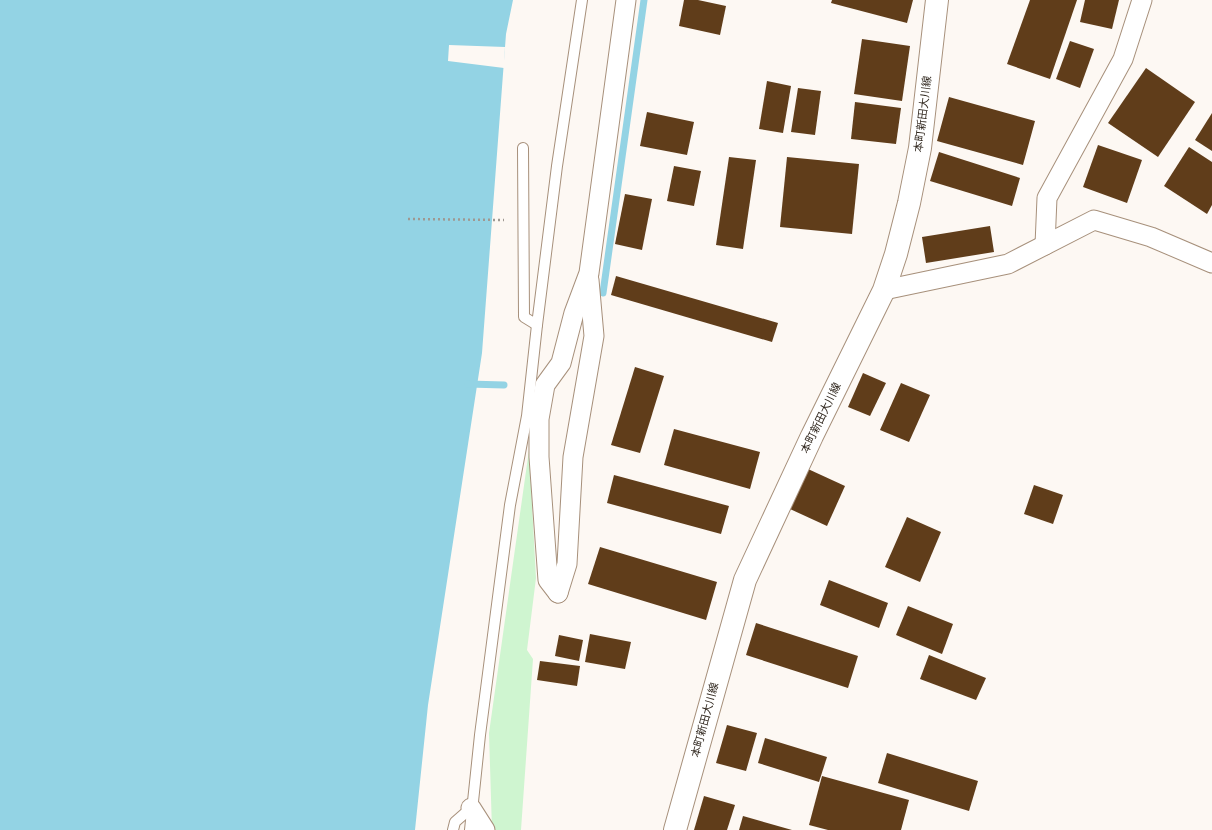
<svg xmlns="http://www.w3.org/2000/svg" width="1212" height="830" viewBox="0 0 1212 830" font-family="'Sofia Sans Condensed','Noto Sans JP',sans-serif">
<rect width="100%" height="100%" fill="#fdf8f3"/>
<path fill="#cff5d0" d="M529,450L536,578L527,650L533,659L521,830H492L489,733Z"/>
<path fill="#93d3e4" d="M0,0H513L506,34L482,353L428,705L415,830H0Z"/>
<path fill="#fdf8f3" d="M449,45L505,47L504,68L448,61Z"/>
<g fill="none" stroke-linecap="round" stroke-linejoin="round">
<g stroke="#93d3e4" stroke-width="7">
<path d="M603,293L644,0"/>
<path d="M468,384L504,385"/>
</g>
</g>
<g fill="#603d1a">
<path d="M684,0H698L726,6L720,35L679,26Z"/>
<path d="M832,0H913L907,23L831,3Z"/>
<path d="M1030,0H1077L1050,79L1007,64Z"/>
<path d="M1085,0H1119L1112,29L1080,22Z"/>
<path d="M862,39L910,46L902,101L854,94Z"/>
<path d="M1070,41L1094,49L1080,88L1056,79Z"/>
<path d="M1146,68L1195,102L1158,157L1108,123Z"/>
<path d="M767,81L791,86L783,133L759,129Z"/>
<path d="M798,88L821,91L815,135L791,132Z"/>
<path d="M949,97L1035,121L1023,165L937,141Z"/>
<path d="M855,102L901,108L896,144L851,139Z"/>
<path d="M647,112L694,122L687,155L640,146Z"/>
<path d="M1212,113V151L1195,140Z"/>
<path d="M1098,145L1142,160L1127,203L1083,187Z"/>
<path d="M1189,147L1212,162V205L1207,214L1164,186Z"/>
<path d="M939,152L1020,178L1012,206L930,181Z"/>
<path d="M729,157L756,160L743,249L716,245Z"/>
<path d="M787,157L859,164L852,234L780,227Z"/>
<path d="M674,166L701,171L694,206L667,201Z"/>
<path d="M625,194L652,199L642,250L615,244Z"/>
<path d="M990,226L994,252L926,263L922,237Z"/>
<path d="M616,276L778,323L772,342L611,295Z"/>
<path d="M635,367L664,376L640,453L611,445Z"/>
<path d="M863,373L886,383L870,416L848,407Z"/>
<path d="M901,383L930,395L909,442L880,430Z"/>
<path d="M674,429L760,452L750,489L664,465Z"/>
<path d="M808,469L845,486L827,526L790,509Z"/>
<path d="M614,475L729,506L721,534L607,503Z"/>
<path d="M1034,485L1063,495L1053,524L1024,514Z"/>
<path d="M907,517L941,532L920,582L885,567Z"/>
<path d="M600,547L717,582L706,620L588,584Z"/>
<path d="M829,580L888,603L879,628L820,605Z"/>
<path d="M908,606L953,624L942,654L896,635Z"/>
<path d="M756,623L858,656L848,688L746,655Z"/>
<path d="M590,634L631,642L625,669L585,662Z"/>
<path d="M559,635L583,640L579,661L555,656Z"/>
<path d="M929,655L986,678L976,700L920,679Z"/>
<path d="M540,661L580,666L577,686L537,680Z"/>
<path d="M727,725L757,733L746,771L716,763Z"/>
<path d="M765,738L827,757L819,782L758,763Z"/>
<path d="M887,753L978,781L969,811L878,783Z"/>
<path d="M822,776L909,800L901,830H828L809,825Z"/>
<path d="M704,796L735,805L727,830H694Z"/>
<path d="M743,816L792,830H739Z"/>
</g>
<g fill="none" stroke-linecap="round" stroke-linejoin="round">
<defs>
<g id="service">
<path d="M523,148L524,317L537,325"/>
<path d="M453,830L455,822L471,808"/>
<path d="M470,830L480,735L510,505L527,416L537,325L557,166L582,0"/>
</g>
<g id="minor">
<path d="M1045,245L1047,198L1123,59L1142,0"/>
<path d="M884,290L1008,264L1094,220L1151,237L1212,263"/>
<path d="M558,593L548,580L539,457V419L545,385L561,363L574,313L589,273L626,0"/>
<path d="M558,593L567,564L573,457L594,336L589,280"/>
<path d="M471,808L485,830"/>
</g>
<path id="secondary" d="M675,830L745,580L812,436L884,290L896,254L909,203L920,148L937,0"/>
</defs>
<use href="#service" stroke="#a7907b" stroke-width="12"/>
<use href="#minor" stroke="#a7907b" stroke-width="21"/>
<use href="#secondary" stroke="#a7907b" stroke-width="24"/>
<path stroke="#9f9891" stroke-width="2.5" stroke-dasharray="2 3" stroke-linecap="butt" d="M408,219L504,220"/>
<use href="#service" stroke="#fff" stroke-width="10"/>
<use href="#minor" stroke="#fff" stroke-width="19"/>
<use href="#secondary" stroke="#fff" stroke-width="22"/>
</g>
<g text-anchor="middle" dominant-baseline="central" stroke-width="4" stroke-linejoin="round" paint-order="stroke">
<g font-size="11" fill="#322920" stroke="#fff">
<text transform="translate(923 114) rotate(-83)">本町新田大川線</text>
<text transform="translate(821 418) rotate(-64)">本町新田大川線</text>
<text transform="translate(705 720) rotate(-75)">本町新田大川線</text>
</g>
</g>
</svg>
